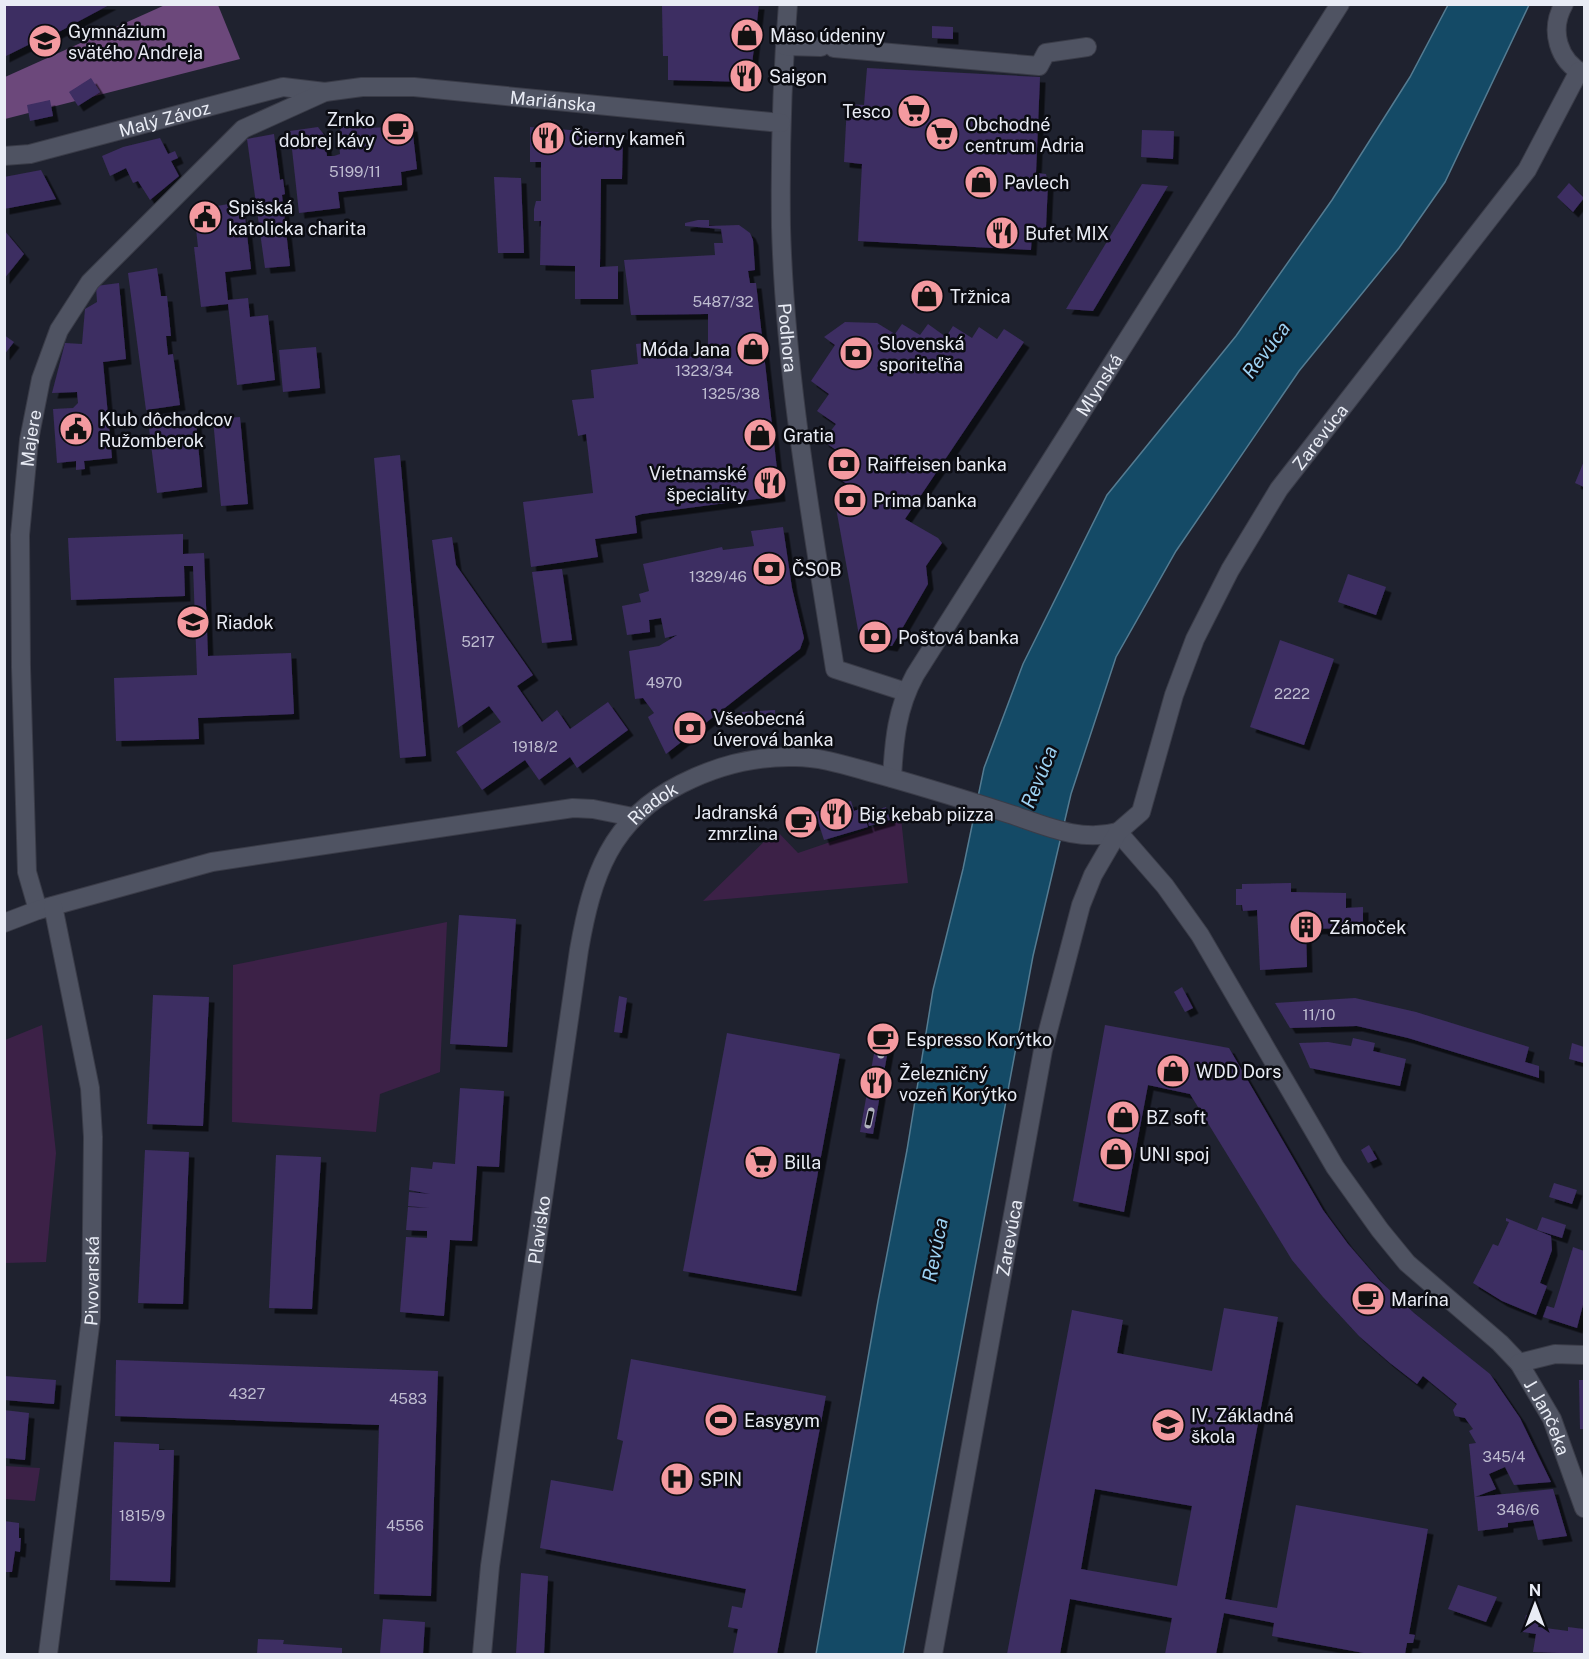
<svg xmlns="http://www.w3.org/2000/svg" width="1589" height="1659" viewBox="0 0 1589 1659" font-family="'Public Sans',sans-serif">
<defs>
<filter id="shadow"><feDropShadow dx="5.5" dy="5.5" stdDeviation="0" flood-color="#0009"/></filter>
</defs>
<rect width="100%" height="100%" fill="#1f222f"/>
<g fill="#3c2147">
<path d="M901,818L908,883L703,901L776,830L798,853Z"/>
<path d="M447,922L440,1072L380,1094L376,1132L232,1122L233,965Z"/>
<path d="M42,1025L56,1153L46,1262L5,1263V1040Z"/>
<path d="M5,1466L40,1468L35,1501L5,1499Z"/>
</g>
<path fill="#6c487b" d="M165,5H218L240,59L5,119V77Z"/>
<path fill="#144a66" stroke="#547b91" stroke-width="1.5" d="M1448,5H1529L1445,182L1399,248L1299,371L1176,551L1116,657L1071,794L1033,956L903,1654H816L878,1301L907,1150L933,990L963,869L984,768L1023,664L1107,495L1236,336L1332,200L1410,77Z"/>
<g fill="#3d2d62" fill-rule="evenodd" filter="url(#shadow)">
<path d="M4,4H111L40,42L38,40L4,57Z"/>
<path d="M668,4H759L750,82L668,80V56H663L662,6Z"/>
<path d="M932,26L953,27V39L932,38Z"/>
<path d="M867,68L1040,77L1036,173L1046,174L1048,183L1046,227L1040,232H1032L1031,250L858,241L862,164L844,162L847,104L864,105Z"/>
<path d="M91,78L100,92L78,106L69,92Z"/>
<path d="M50,100L53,116L30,121L27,105Z"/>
<path d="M368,125V128L412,126L417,169L401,172L402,185L338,192L340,208L299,213L290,131L318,127L325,136L327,156H334L340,154L338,133L342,127Z"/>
<path d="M530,127L623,134L622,179H601L600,267L618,266V299H575V266L540,265L541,221H534V209L536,201H541V162H530Z"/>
<path d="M1142,130L1174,131L1173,159L1141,157Z"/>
<path d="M274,134L280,180L283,179L285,194L282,195L290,266L265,268L247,139Z"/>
<path d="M160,138L168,154L175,151L178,158L171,161L179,176L150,200L138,181L133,183L126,168L110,176L102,156L123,147Z"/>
<path d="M41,170L56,199L4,209V177Z"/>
<path d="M494,177L521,178L524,253H498Z"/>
<path d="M1569,183L1584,198L1573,212L1557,197Z"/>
<path d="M1142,184L1168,186L1093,311L1066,309Z"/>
<path d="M240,202L241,217H245L251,269L225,272L228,300L248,298L250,317L268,315L275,380L237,385L228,304L201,307L194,247H198L194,210Z"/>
<path d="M698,220H709V226L739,225L750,233L753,240L755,270L748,271L750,283H756L780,496L642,514L635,516L637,533L595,539L598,557L531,567L523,502L593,493L586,434L578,436L572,400L594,398L591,370L638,364L636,344L655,342L657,359L701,356L708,348V314L631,315L624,260L715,255L714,243H723L721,229L685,226V223Z"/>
<path d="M4,230L24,254L4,279Z"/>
<path d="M157,268L161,296H167L171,336H166L168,355L173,354L180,405L146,410L128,273Z"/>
<path d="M119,283L126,359L103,362L112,458L84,461L85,469L76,470V461L57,463L53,409L73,408L78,403L77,392L52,393L65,343L82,344L85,309L97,302L96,286Z"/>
<path d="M845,322L877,323L895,334L902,324L920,335L928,324L946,337L953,326L972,338L979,327L997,339L1004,329L1024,342L905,519L938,538L942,543L926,566L928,584L892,646L860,641L835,502L847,484L829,472L842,454L823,441L836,424L817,411L829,394L811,381L835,345L824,337Z"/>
<path d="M4,335L14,342L4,355Z"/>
<path d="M316,347L320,388L283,392L279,350Z"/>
<path d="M240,417L248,504L221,506L213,419Z"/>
<path d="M196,422L202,487L157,493L149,428Z"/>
<path d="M400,455L426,756L400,758L374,458Z"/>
<path d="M1584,461V487L1575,483Z"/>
<path d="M783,527L792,588L804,638L800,649L666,754L648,717L654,713L643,698L635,699L629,651L659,646L677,635L665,638L661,618L649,620L650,632L627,635L622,606L641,602L639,594L649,591L643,564L722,547L723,550L754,546L751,531Z"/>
<path d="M183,534V554L204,553L208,656L291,653L294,714L198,718L199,739L116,741L114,678L197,675L193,566H184L185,596L71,600L68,538Z"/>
<path d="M452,537L456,565L533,675L517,686L542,722L557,710L570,729L608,702L628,730L577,768L570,757L539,780L525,760L482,790L456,752L501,722L489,706L458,728L432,540Z"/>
<path d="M562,569L572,640L542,643L532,572Z"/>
<path d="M1348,574L1386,587L1376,615L1338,602Z"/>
<path d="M1280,640L1334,659L1304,745L1250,727Z"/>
<path d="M775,710V717L742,719V712Z"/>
<path d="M851,801L854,811L862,808L868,827L824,840L815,812Z"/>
<path d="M886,807L890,820L869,826L866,813Z"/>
<path d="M814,813L817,824L791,831L788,819Z"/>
<path d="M1291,883V892L1346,893V908L1363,907V925L1354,926V928L1306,929L1307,967L1260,970L1257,910L1243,911L1242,905H1236V889H1242V884Z"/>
<path d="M459,915L516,919L507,1047L450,1044Z"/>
<path d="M1182,987L1193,1008L1185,1012L1174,992Z"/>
<path d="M153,995L209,997L203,1126L147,1124Z"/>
<path d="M619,996L627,998L622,1033L614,1032Z"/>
<path d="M1355,998L1416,1012L1529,1047L1525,1062L1539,1066V1078L1408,1038L1357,1026L1290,1028L1275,1003Z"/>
<path d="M1105,1025L1229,1048L1323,1210L1348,1244L1380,1281L1414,1313L1490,1374L1520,1418L1551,1482L1514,1485L1505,1467L1489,1474L1496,1489L1475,1497L1553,1489L1567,1536L1538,1540L1533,1520L1508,1523V1527L1478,1531L1469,1444L1476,1443L1469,1431L1473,1429L1465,1418L1455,1416L1453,1410L1457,1404L1423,1376L1417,1384L1390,1363L1359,1336L1323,1297L1292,1260L1190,1094L1148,1085L1124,1212L1073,1201Z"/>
<path d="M878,1031L891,1033L873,1134L860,1132Z"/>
<path d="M727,1033L840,1054L796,1291L683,1271Z"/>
<path d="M1353,1038L1375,1043L1373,1051L1406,1059L1400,1086L1310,1068L1299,1043L1328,1042L1351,1046Z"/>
<path d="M1572,1043L1584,1047V1063L1569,1059Z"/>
<path d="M460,1088L504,1091L499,1167L477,1166L472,1241L450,1240L444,1316L400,1312L406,1237L427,1238V1231L406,1230L408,1207L429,1208L408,1206L409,1192L430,1194L409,1190L411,1167L432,1169L433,1162L455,1164Z"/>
<path d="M1369,1145L1377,1159L1368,1163L1361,1150Z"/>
<path d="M145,1150L189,1152L183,1304L138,1303Z"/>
<path d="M276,1155L321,1157L312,1309L269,1308Z"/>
<path d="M1554,1183L1577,1190L1572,1204L1549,1197Z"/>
<path d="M1542,1217L1566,1225L1562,1238L1537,1230Z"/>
<path d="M1506,1218L1551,1236L1552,1250L1540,1283L1547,1286L1536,1315L1502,1301L1473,1283L1493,1244L1498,1246L1509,1222L1506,1221Z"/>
<path d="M1573,1247L1584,1251V1301L1577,1328L1543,1317L1547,1306L1554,1308Z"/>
<path d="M1224,1308L1278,1317L1225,1599L1277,1608L1296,1505L1428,1529L1409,1634L1415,1635L1413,1643H1407L1405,1654H1369L1272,1636L1274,1623L1224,1613L1216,1654H1165L1172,1618L1070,1599L1060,1654H1007L1072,1310L1123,1320L1117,1353L1212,1371ZM1095,1489L1192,1506L1177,1586L1081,1569Z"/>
<path d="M631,1359L826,1396L777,1654H733L738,1629L728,1627L732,1606L742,1608L746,1589L540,1548L551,1480L613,1491L623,1441L617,1439Z"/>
<path d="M116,1360L438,1371L431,1596L374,1594L379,1425L115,1416Z"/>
<path d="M4,1376L56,1380L54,1404L4,1400Z"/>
<path d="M1579,1380H1584V1429H1580Z"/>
<path d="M4,1410L29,1413L25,1460L4,1458Z"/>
<path d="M114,1442L159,1444V1450H174L170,1582L110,1580Z"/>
<path d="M4,1521L19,1523V1538H21L20,1552L15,1551L12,1572H4Z"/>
<path d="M521,1573L548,1576L544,1654H516Z"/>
<path d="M1458,1585L1497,1597L1486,1622L1448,1609Z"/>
<path d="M1526,1615L1540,1617L1538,1627L1568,1631V1627L1584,1629V1654L1533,1652L1536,1634L1523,1632Z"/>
<path d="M383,1619L425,1622L423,1654H380Z"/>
<path d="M258,1639L284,1640L283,1644L342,1648V1654H257Z"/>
</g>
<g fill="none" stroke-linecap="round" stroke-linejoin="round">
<defs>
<g id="street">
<path id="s1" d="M788,4C782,78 780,153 781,227C785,375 812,523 835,669L906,692"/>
<path d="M1564,4C1549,30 1558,61 1584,74"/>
<path d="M785,46L821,47"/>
<path d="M834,48L1039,66L1046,53L1087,47"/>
<path id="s2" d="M4,156L30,154L283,87L325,92"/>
<path id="s3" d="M892,778C894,740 897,708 915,675L1340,4"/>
<path id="s4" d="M1118,832L1165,886L1200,935L1335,1167L1380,1230L1407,1263L1500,1343L1519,1363L1552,1419L1584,1508"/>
<path id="s5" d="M38,910L27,872L21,667L20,535L29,440L41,379L59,330L90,282L243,129L325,92L362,87H414L781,123"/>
<path d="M4,923L38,910L212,862L573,808L593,809L633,817"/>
<path d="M1519,1363L1555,1354L1584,1355"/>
<path id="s6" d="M48,1654L91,1318L93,1137L90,1088L53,906"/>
<path id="s7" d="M482,1654L490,1566L579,950C592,876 610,820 681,784C716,766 755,756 795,757C820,757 845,765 870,772C918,785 966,800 1013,815C1048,827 1081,842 1118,832"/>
<path id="s8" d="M933,1654L1043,1050L1081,905L1093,875L1118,832L1141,812L1174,695L1195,639L1230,570L1279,489L1527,170L1579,71"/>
</g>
</defs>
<use href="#street" stroke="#3a3c48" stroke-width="20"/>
<use href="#street" stroke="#4f5362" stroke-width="18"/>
<defs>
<g id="rail">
<path d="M881,1055L883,1043"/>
<path d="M868,1125L871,1111"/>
</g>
</defs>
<use href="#rail" stroke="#b1b4be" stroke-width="7"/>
<use href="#rail" stroke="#0b0c12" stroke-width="4.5" stroke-dasharray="14" stroke-linecap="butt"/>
</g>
<defs>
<symbol id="shop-disc" viewBox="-11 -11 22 22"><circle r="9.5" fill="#f49aa0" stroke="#0b0c12"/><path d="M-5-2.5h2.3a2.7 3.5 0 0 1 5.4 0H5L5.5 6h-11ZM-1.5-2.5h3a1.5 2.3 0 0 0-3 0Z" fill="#111"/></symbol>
<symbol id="school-disc" viewBox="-11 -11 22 22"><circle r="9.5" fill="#f49aa0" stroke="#0b0c12"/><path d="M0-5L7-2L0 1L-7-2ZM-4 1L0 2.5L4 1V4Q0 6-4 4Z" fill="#111"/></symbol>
<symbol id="restaurant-disc" viewBox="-11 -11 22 22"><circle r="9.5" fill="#f49aa0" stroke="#0b0c12"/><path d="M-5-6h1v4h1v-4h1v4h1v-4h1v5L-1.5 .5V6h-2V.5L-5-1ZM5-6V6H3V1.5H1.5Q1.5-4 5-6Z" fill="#111"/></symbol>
<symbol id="supermarket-disc" viewBox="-11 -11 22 22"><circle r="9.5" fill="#f49aa0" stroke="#0b0c12"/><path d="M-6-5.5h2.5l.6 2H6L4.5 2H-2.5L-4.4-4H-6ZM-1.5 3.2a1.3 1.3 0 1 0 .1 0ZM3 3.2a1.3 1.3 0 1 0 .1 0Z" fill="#111"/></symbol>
<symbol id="cafe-disc" viewBox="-11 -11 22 22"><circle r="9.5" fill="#f49aa0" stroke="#0b0c12"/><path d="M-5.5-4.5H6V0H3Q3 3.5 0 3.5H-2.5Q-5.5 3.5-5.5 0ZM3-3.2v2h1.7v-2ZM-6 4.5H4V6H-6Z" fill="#111"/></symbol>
<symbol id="civic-disc" viewBox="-11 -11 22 22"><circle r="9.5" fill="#f49aa0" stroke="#0b0c12"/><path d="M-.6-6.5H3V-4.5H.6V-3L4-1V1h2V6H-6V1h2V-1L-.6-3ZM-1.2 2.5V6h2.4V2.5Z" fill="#111"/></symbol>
<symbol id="bank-disc" viewBox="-11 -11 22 22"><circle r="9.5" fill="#f49aa0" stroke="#0b0c12"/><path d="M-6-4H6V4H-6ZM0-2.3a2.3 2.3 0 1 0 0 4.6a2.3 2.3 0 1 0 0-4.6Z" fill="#111"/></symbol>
<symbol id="building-disc" viewBox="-11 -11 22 22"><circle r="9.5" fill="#f49aa0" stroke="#0b0c12"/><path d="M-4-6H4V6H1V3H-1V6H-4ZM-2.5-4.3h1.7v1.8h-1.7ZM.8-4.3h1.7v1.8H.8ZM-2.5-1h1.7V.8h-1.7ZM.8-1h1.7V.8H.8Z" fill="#111"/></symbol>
<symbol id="stadium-disc" viewBox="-11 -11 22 22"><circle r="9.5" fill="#f49aa0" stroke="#0b0c12"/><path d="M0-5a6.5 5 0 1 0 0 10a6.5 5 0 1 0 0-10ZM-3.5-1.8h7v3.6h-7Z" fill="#111"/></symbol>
<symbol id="hospital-disc" viewBox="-11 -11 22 22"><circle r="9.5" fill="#f49aa0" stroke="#0b0c12"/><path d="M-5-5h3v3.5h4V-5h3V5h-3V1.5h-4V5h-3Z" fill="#111"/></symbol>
</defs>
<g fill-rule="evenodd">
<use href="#shop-disc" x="728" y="16" width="38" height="38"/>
<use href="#school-disc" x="26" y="22" width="38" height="38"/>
<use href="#restaurant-disc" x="727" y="57" width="38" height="38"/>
<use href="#supermarket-disc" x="895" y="92" width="38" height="38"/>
<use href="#cafe-disc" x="379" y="110" width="38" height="38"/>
<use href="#supermarket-disc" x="923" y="115" width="38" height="38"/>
<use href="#restaurant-disc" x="529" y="119" width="38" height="38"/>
<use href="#shop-disc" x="962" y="163" width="38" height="38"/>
<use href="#civic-disc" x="186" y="198" width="38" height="38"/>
<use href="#restaurant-disc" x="983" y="214" width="38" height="38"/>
<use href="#shop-disc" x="908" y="277" width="38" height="38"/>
<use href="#shop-disc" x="734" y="330" width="38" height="38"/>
<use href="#bank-disc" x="837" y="334" width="38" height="38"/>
<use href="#civic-disc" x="57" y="410" width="38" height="38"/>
<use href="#shop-disc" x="741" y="416" width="38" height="38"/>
<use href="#bank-disc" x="825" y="445" width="38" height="38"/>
<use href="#restaurant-disc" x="751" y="464" width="38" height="38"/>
<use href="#bank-disc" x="831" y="481" width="38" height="38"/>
<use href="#bank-disc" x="750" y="550" width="38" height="38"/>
<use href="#school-disc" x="174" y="603" width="38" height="38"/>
<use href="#bank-disc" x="856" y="618" width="38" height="38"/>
<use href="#bank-disc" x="671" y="709" width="38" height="38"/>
<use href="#restaurant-disc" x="817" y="795" width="38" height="38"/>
<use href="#cafe-disc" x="782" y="803" width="38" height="38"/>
<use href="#building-disc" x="1287" y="908" width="38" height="38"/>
<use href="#cafe-disc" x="864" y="1020" width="38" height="38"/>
<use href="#shop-disc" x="1154" y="1052" width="38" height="38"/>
<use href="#restaurant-disc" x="857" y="1064" width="38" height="38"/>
<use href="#shop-disc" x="1104" y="1098" width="38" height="38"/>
<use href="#shop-disc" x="1097" y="1135" width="38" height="38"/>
<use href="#supermarket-disc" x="742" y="1143" width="38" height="38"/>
<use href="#cafe-disc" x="1349" y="1280" width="38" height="38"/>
<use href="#stadium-disc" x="702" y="1401" width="38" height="38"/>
<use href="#school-disc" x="1149" y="1406" width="38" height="38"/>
<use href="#hospital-disc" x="658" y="1460" width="38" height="38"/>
</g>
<g text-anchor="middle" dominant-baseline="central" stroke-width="5" stroke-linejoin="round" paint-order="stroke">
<g font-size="15" fill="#bebcd0">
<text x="355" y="171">5199/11</text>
<text x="723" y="301">5487/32</text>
<text x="704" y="370">1323/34</text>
<text x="731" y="393">1325/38</text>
<text x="718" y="576">1329/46</text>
<text x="478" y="641">5217</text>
<text x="664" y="682">4970</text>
<text x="1292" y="693">2222</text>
<text x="535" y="746">1918/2</text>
<text x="1319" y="1014">11/10</text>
<text x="247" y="1393">4327</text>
<text x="408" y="1398">4583</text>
<text x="1504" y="1456">345/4</text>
<text x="1518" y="1509">346/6</text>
<text x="142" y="1515">1815/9</text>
<text x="405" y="1525">4556</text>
</g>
<g font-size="18" fill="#e9ecf5" stroke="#0b0c12" text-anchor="start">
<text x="68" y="31">Gymnázium<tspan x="68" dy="21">svätého Andreja</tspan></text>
<text x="770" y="35">Mäso údeniny</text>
<text x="769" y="76">Saigon</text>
<text x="891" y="111" text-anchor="end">Tesco</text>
<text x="375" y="119" text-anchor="end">Zrnko<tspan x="375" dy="21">dobrej kávy</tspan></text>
<text x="965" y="124">Obchodné<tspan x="965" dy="21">centrum Adria</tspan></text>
<text x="571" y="138">Čierny kameň</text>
<text x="1004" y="182">Pavlech</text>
<text x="228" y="207">Spišská<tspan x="228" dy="21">katolicka charita</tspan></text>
<text x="1025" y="233">Bufet MIX</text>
<text x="950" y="296">Tržnica</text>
<text x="879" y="343">Slovenská<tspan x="879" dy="21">sporiteľňa</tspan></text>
<text x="730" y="349" text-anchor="end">Móda Jana</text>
<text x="99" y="419">Klub dôchodcov<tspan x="99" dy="21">Ružomberok</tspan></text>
<text x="783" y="435">Gratia</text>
<text x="867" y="464">Raiffeisen banka</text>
<text x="747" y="473" text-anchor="end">Vietnamské<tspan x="747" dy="21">špeciality</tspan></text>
<text x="873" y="500">Prima banka</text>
<text x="792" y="569">ČSOB</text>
<text x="216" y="622">Riadok</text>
<text x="898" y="637">Poštová banka</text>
<text x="713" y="718">Všeobecná<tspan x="713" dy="21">úverová banka</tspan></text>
<text x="778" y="812" text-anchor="end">Jadranská<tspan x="778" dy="21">zmrzlina</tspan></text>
<text x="859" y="814">Big kebab piizza</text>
<text x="1329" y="927">Zámoček</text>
<text x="906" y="1039">Espresso Korýtko</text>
<text x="1196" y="1071">WDD Dors</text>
<text x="899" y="1073">Železničný<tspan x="899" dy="21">vozeň Korýtko</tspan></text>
<text x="1146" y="1117">BZ soft</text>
<text x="1139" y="1154">UNI spoj</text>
<text x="784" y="1162">Billa</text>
<text x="1391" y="1299">Marína</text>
<text x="1191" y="1415">IV. Základná<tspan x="1191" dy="21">škola</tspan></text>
<text x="744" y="1420">Easygym</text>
<text x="700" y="1479">SPIN</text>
</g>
<g font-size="18" fill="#e9ecf5" stroke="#0b0c12">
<text stroke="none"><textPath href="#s5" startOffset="1179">Mariánska</textPath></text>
<text stroke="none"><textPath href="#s2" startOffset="165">Malý Závoz</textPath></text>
<text stroke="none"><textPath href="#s1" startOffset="334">Podhora</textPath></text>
<text stroke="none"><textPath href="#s3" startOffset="450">Mlynská</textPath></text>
<text stroke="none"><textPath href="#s8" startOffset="1296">Zarevúca</textPath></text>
<text stroke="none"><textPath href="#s5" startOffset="474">Majere</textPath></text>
<text stroke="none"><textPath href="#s7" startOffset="880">Riadok</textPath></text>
<text stroke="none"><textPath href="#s7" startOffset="428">Plavisko</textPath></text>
<text stroke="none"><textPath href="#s8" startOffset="423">Zarevúca</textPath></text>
<text stroke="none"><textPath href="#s6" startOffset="376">Pivovarská</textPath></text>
<text stroke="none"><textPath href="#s4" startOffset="732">J. Jančeka</textPath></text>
</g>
<g font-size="20" font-style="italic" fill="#9dd2f3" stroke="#0b0c12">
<text transform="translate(1266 350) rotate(-53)">Revúca</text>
<text transform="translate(1039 777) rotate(-68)">Revúca</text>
<text transform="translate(935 1250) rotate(-79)">Revúca</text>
</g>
</g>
<rect width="1589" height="1659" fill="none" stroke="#e9ecf5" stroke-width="12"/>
<g transform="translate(1535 1605)" stroke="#0b0c12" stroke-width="4.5" paint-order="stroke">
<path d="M0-4.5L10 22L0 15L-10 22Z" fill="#e9ecf5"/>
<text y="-9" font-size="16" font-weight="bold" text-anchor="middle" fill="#e9ecf5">N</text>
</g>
</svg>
